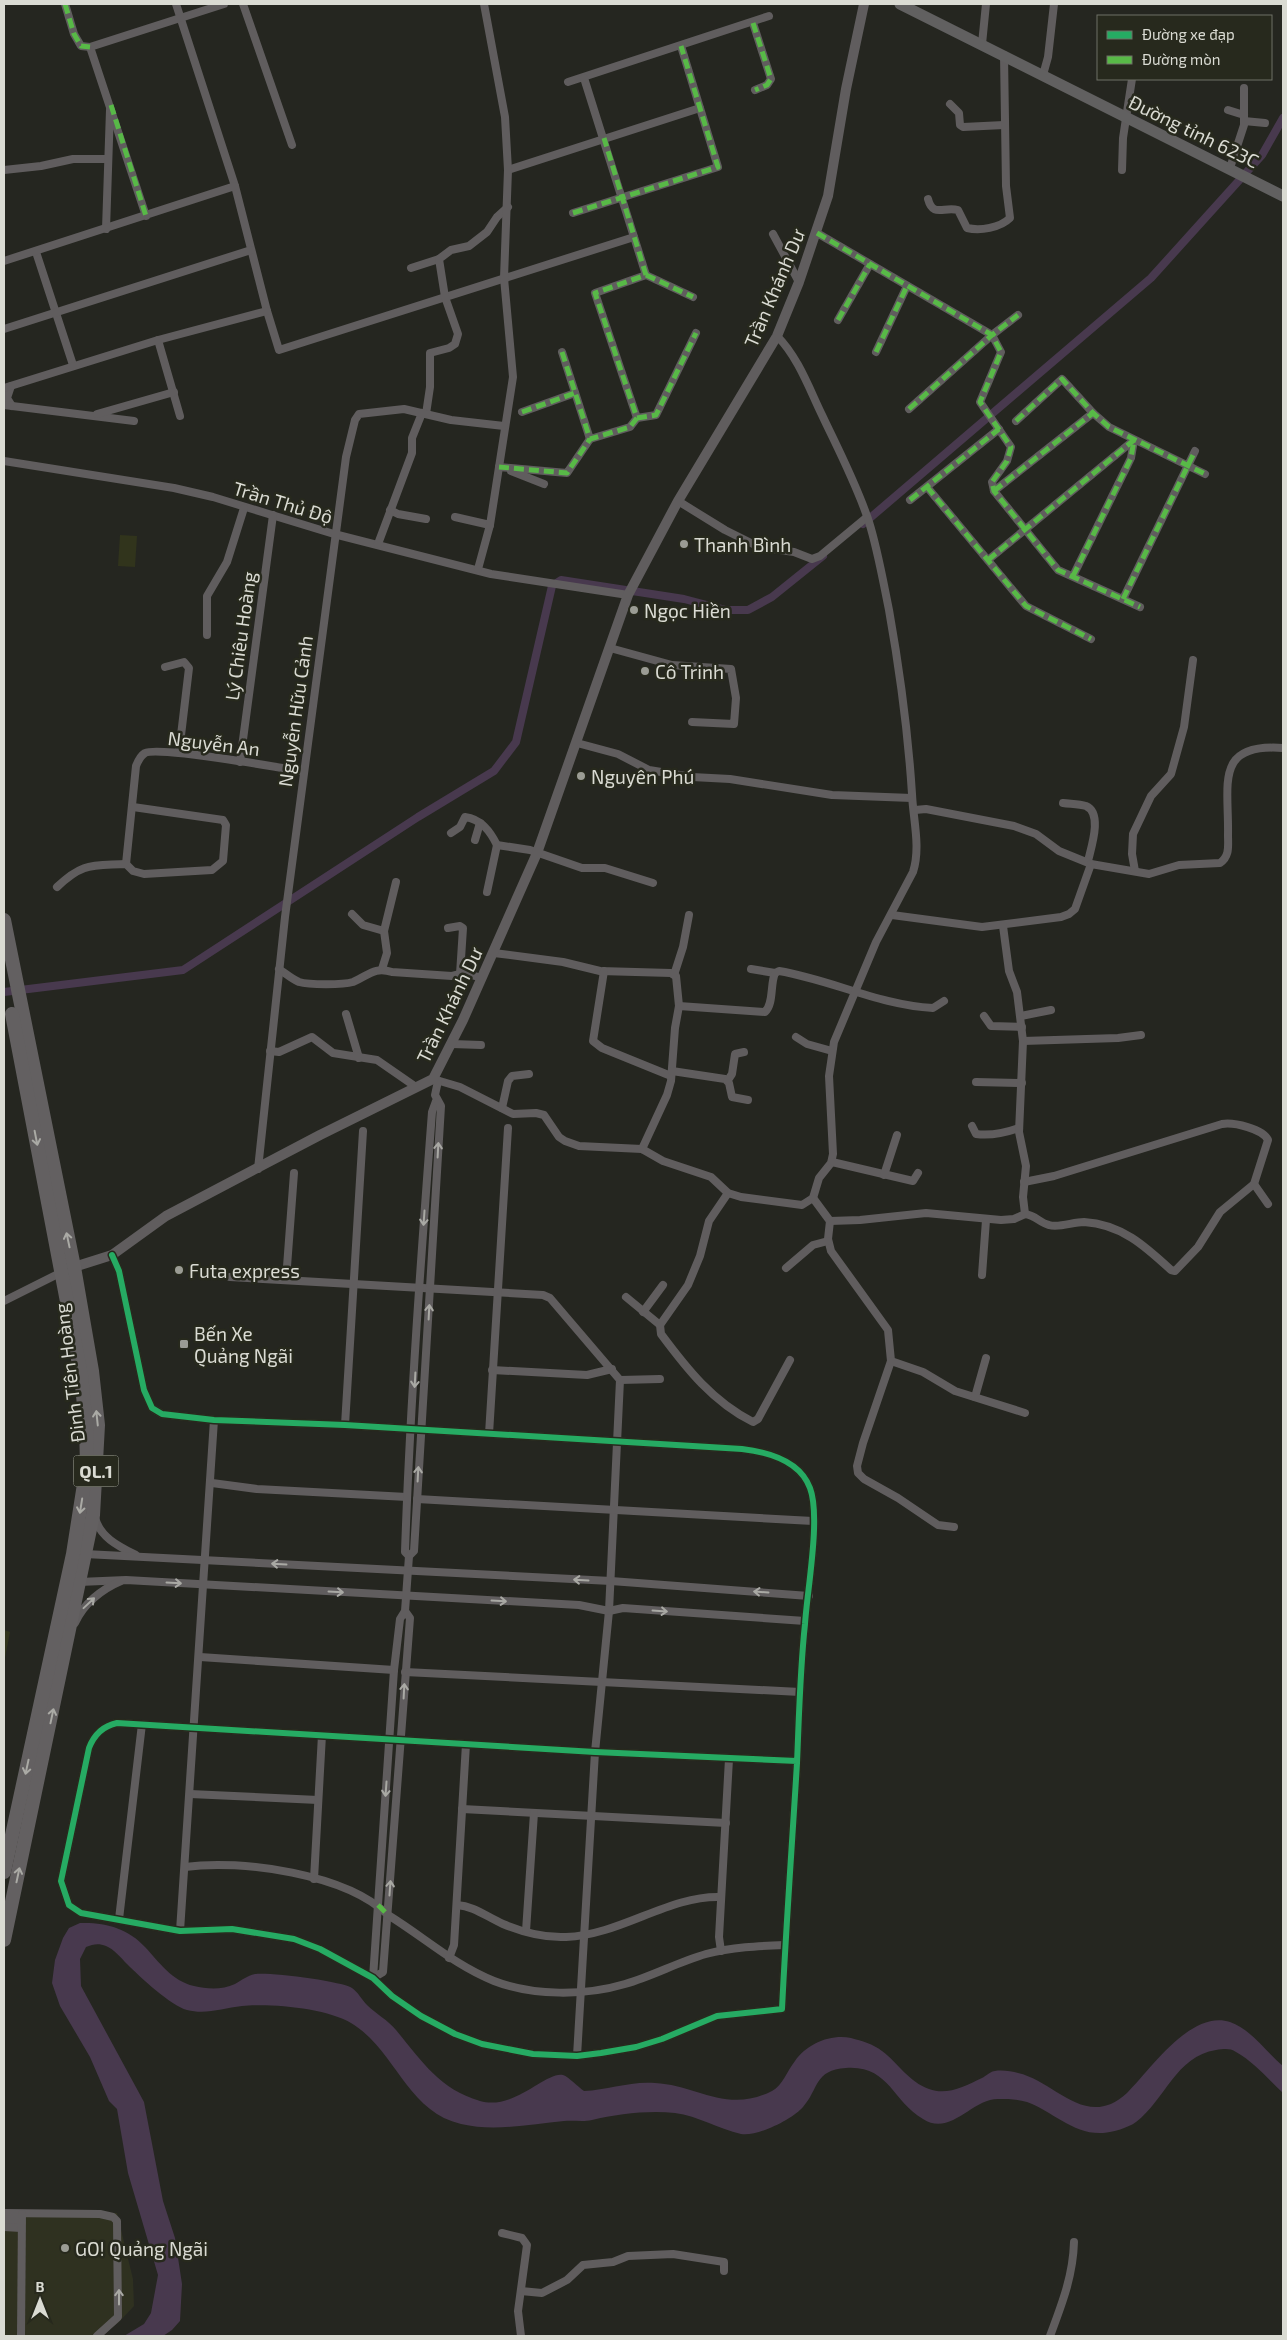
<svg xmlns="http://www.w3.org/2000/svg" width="1287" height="2340" viewBox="0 0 1287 2340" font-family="'Exo 2',sans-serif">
<rect width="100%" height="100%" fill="#252620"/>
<path fill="#2f3120" d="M4,2211L117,2213L133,2279L134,2306L118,2323L101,2336H4Z"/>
<g fill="#31341c">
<path d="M120,535L137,536L135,567L118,566Z"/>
<path d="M4,1630L10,1632L4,1663Z"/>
</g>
<path fill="#48394e" d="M80,1923C104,1922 128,1928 145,1947C159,1962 172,1981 194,1986C207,1989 222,1990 235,1984C242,1980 247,1976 255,1974C269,1972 342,1981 352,1988C358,1992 362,2000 367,2005C376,2014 388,2020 396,2030C421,2060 439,2089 480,2101C514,2111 546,2071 563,2075C569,2077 578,2087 584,2091C608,2090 630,2081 655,2083C697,2085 727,2114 772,2091C783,2085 787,2071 795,2061C807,2044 830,2034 851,2038C862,2041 873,2044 882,2051C898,2063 909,2082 929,2089C947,2096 965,2086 982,2078C986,2076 991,2071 995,2071C1001,2070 1012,2071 1018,2073C1055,2081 1086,2131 1127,2093C1150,2070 1191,2009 1230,2022C1251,2029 1267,2053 1283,2066V2093C1268,2079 1254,2062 1236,2052C1230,2048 1224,2049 1216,2050C1176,2056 1165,2100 1136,2122C1128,2128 1113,2132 1103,2133C1074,2135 1052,2111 1027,2102C1018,2099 1008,2099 999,2099C972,2098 951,2137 923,2119C892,2101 889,2065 846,2068C814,2070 819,2089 803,2107C793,2119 757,2137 741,2134C719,2129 698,2116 675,2113C649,2110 617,2114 592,2120C583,2122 573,2120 564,2121C530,2124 495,2132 461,2124C406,2111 396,2050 351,2023C327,2008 270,2003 242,2006C223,2008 206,2015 187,2010C171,2006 139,1976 127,1964C121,1958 114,1949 106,1946C99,1943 93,1944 86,1947L80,1959L81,1986L144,2102L163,2201L175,2238L182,2284L180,2321L172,2330L163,2336H124L144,2324L151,2313L158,2275L128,2173L117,2109L109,2101L90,2057L60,2006L52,1983L55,1960L63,1938L69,1928Z"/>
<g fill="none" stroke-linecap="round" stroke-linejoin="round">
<g stroke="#48394e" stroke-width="8">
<path d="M863,524L1151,278L1262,155L1283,118"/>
<path d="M4,992L183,970L418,817L494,771L516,742L552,586L561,580L684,599L726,610H748L772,597L823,556"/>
</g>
<g stroke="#605d5e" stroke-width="8">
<path d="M65,4L74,34L81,46L90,47"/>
<path d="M176,4L235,186L267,311L279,350L634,237"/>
<path d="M243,4L292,145"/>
<path d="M753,23L771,79L767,85L755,90"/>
<path d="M982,44L986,4"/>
<path d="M1043,75L1048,57L1054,4"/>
<path d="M568,82L769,16"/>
<path d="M950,104L959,113L960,125L963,127L1004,125"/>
<path d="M1228,110L1244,115"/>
<path d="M1244,121L1265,123"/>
<path d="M1230,168L1244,125V88"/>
<path d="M4,170L41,166L73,159H108"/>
<path d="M508,170L700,108"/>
<path d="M1122,170L1123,138L1132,79"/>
<path d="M928,199C933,218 944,206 958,210L967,228C980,231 1000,228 1010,218L1006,186L1004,55"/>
<path d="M573,213L718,167L681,46"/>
<path d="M146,216L90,47L224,4"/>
<path d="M106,229L110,110"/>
<path d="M817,233L992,335L1001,352L980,402L1011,447L1007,461L992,482L994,491L1058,570L1140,607"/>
<path d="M773,234L799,282"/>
<path d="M36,252L73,365"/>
<path d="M4,261L235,186"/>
<path d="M411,268L439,259"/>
<path d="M646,275L693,297"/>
<path d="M838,320L870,264"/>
<path d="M4,329L251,250"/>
<path d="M158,340L180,416"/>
<path d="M562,352L590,439L630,427L637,418L595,293L646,275L584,78"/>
<path d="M876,352L907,286"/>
<path d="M11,386L7,398L12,406"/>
<path d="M4,388L158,340L267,311"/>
<path d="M4,405L134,421"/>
<path d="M909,409L992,335L1018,315"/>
<path d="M522,412L575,393"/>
<path d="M97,414L174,392"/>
<path d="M426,414L430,387V353L449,348L455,344L458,334L445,297L439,259L451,250L469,246L487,232L497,217L508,207"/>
<path d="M637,418L656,415L696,333"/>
<path d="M1016,421L1062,379L1093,413L1109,427L1205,474"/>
<path d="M4,461L174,488L213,497L334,534L491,574L628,595"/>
<path d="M499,467L567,473L590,439"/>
<path d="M511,471L544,484"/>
<path d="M927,487L1026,606L1091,639"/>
<path d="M994,491L1093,413"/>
<path d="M910,500L999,429"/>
<path d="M678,501L725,530L759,547L794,552L812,559L820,556L867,517"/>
<path d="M390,510L398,514L426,519"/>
<path d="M455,517L490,525"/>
<path d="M378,544L412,453V438L422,413"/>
<path d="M988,560L1134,440"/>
<path d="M478,569L490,525L513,377L504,278L508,170L505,117L484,4"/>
<path d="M1073,576L1131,458L1134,440"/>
<path d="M1123,599L1195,451"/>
<path d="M207,635V596L227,562L244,508"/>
<path d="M610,648L672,665L731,669L736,698L734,724L692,722"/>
<path d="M165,667L184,662L189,668L179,752"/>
<path d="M577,743L618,754L649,770L692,777L730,779L832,795L912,798"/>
<path d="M240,762L273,515"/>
<path d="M1063,803C1070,804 1079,804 1086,806C1103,813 1091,848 1088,861"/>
<path d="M915,810L926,809L1014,826L1036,834L1059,851L1091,864L1149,874L1179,865L1220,863C1230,856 1228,846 1228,835C1229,784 1214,743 1283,748"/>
<path d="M451,833L460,827L465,817C481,819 490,831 497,845L530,850L582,868H605L653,883"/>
<path d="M475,840L480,823"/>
<path d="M126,864L136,766C138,761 140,756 145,753C160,746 279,768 303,771"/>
<path d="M1135,871L1132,854L1133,834L1151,796L1171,774L1184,727L1193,660"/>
<path d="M57,887C83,862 92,866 126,864L133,871L144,874L212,870L223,861L226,825L223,820L133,807"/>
<path d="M487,892L497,845"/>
<path d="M352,914L363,925L384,931"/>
<path d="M892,915L982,927L1061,917L1069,914L1075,909L1091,864"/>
<path d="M448,928L460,926L463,928L460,974"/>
<path d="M494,953L563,962L600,971L671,973L676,976L679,1006L675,1028L671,1081L667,1095L642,1149"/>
<path d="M279,969C285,973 292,979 299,982C309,985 343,985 353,982C368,976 374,966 392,972L452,976L464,973L482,978"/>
<path d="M382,969L387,953L384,931L396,882"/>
<path d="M751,969L775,973"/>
<path d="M604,971L593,1041L602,1048L671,1076"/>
<path d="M674,975L683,947L689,915"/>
<path d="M679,1006L765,1012C774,1004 770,984 775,973L779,971C832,980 879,1005 933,1008L944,1001"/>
<path d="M346,1014L359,1058"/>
<path d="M984,1016L991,1026L1022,1027"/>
<path d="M1021,1016L1051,1010"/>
<path d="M796,1037L807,1044L832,1051"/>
<path d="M1023,1041L1118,1038L1141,1035"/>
<path d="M452,1044L481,1045"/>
<path d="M270,1051L279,1052L312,1037L333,1053L377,1060L416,1087"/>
<path d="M672,1071L725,1079L729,1083L732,1097L748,1100"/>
<path d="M433,1079L460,1087L513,1114L536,1113L544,1115L559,1137L565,1141L579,1146L642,1149L663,1161L711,1177L728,1193L741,1197L802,1205L813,1198L819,1178L831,1163L833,1154L829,1076L834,1042L876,942L913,872C921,847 913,819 912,794C908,731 900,672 889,610C883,581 878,551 869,522C857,485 838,449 822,415C809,388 798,357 777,336"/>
<path d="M728,1080L732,1074L735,1054L744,1052"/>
<path d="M976,1082L1022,1083"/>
<path d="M502,1108L508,1081L512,1076L529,1074"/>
<path d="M972,1126L976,1134C991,1136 1005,1133 1019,1128"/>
<path d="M832,1162L913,1181L918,1173"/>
<path d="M258,1169L285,917L346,457L355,420L359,414L404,409L451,420L504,426"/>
<path d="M884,1175L897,1135"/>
<path d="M1024,1182L1054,1176L1222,1124C1234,1122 1263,1129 1268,1140L1254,1184L1220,1212L1198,1247L1175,1271L1171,1270C1145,1246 1121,1224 1084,1222C1073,1222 1059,1228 1049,1225C1040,1223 1035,1215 1025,1214"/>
<path d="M1254,1184L1268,1204"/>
<path d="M813,1198L830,1221L828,1239L831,1251L888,1330L891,1361L863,1443L857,1466L858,1473L864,1479L898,1498L938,1525L954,1527"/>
<path d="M830,1221L860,1220L926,1213L1001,1220L1014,1219L1025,1214L1023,1197L1026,1166L1019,1132L1023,1041L1017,992L1009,971L1003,926"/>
<path d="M112,1255L119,1271L144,1390L152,1408L162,1414L214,1420L345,1425L742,1449C768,1452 800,1461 810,1488C821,1517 807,1591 805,1624C800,1670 799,1717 797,1763C792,1845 786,1927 782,2009L717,2016L662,2039L636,2047L601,2053L577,2056L533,2054L482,2044L455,2034L421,2016L392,1996L373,1978L320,1949L294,1939L232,1929L180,1931L81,1913L69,1905L61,1881L89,1748C94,1735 103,1726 117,1723L595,1752L797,1761"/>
<path d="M786,1268L813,1245L828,1241"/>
<path d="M982,1275L986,1220"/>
<path d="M230,1277L543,1295L550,1298L620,1380L609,1611L595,1752L577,2056"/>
<path d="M286,1280L294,1173"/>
<path d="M626,1297L660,1325L661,1334C687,1369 713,1402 753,1422L758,1419L790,1360"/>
<path d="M4,1301L62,1272"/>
<path d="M643,1312L663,1285"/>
<path d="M660,1325L688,1285L700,1256L709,1221L728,1193"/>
<path d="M891,1361L923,1372L955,1391L1025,1413"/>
<path d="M492,1370L587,1375L612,1369"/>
<path d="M620,1380L660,1379"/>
<path d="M975,1397L986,1358"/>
<path d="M345,1425L363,1131"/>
<path d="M489,1434L508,1128"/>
<path d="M212,1483L257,1489L407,1497"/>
<path d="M417,1499L813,1521"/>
<path d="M95,1517C99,1537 120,1547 136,1555"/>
<path d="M85,1554L611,1581L809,1596"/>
<path d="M409,1556L405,1552C410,1405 421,1258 432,1112L436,1101"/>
<path d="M79,1582L126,1580L579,1605L609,1611L623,1608L805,1621"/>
<path d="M405,1611L410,1618L383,1972L373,1978L394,1670L400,1619L405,1611L409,1556L414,1551L441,1106L435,1095L438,1081"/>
<path d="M75,1623C83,1604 102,1589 121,1581"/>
<path d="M200,1657L394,1670"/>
<path d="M405,1672L800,1692"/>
<path d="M190,1794L318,1800"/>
<path d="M462,1809L726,1823"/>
<path d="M185,1867C242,1859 346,1874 388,1915C424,1937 454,1965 494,1981C533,1996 585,1996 625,1984C653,1976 678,1962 706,1954C732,1947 759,1946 785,1945"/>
<path d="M314,1879L322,1735"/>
<path d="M457,1905C474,1906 487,1917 503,1924C522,1932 545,1938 566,1937C621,1935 669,1895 721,1897"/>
<path d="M119,1919L142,1724"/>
<path d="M180,1931L214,1420"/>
<path d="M526,1931L534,1813"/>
<path d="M721,1951L719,1937L729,1759"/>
<path d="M449,1958L454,1945L466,1744"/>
<path d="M4,2213L100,2214L113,2217L117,2221L118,2317L97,2336"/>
<path d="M4,2220H21"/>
<path d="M4,2227L21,2228"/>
<path d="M502,2233L522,2238L527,2245L518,2311L521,2336"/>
<path d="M521,2291L542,2293L567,2280L583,2265L613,2262L628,2256L673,2254L724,2262V2271"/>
<path d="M21,2336L22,2214"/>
<path d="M1050,2336C1062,2304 1073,2276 1074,2242"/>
</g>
<path stroke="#605d5e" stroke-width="10" d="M74,1267L112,1255L166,1216L320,1135L433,1079L463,1020L537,853L628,595L678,501L777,336L799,282L828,196L846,89L864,4"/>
<path stroke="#616060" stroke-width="11" d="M900,4L1283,196"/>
<g stroke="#636061" stroke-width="14">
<path d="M4,920L74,1267L92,1371L98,1425L93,1515L4,1940"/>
<path d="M4,1872L73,1554L87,1465L86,1426L81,1375L12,1014"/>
</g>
<g stroke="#58b947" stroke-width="5" stroke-dasharray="10 5" stroke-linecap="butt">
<path d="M65,4L74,34L81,46L90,47"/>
<path d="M753,23L771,79L767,85L755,90"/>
<path d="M111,105L146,216"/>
<path d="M573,213L718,167L681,46"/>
<path d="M817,233L992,335L1001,352L980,402L1011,447L1007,461L992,482L994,491L1058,570L1140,607"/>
<path d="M646,275L693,297"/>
<path d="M838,320L870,264"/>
<path d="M562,352L590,439L630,427L637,418L595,293L646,275L604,138"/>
<path d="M876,352L907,286"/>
<path d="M909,409L992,335L1018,315"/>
<path d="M522,412L575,393"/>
<path d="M637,418L656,415L696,333"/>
<path d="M1016,421L1062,379L1093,413L1109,427L1205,474"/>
<path d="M499,467L567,473L590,439"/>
<path d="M927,487L1026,606L1091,639"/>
<path d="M994,491L1093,413"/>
<path d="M910,500L999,429"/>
<path d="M988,560L1134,440"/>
<path d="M1073,576L1131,458L1134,440"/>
<path d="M1123,599L1195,451"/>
<path d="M378,1905L388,1915"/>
</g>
<defs>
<path id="cycleway" d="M112,1255L119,1271L144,1390L152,1408L162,1414L214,1420L345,1425L742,1449C768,1452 800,1461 810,1488C821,1517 807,1591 805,1624C800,1670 799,1717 797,1763C792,1845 786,1927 782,2009L717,2016L662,2039L636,2047L601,2053L577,2056L533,2054L482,2044L455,2034L421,2016L392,1996L373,1978L320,1949L294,1939L232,1929L180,1931L81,1913L69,1905L61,1881L89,1748C94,1735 103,1726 117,1723L595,1752L797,1761"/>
</defs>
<use href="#cycleway" stroke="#27291d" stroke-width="9"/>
<use href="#cycleway" stroke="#26ab63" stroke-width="6"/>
</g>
<defs><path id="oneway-shaft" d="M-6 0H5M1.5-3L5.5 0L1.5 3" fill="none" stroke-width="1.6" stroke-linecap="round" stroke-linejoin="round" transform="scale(1.25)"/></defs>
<g stroke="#aaaaa5">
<use href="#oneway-shaft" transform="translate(36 1138) rotate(79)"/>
<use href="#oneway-shaft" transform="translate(68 1240) rotate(-102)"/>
<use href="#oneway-shaft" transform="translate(97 1418) rotate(-96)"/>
<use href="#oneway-shaft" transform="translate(81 1506) rotate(99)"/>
<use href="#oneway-shaft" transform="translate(52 1716) rotate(-78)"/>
<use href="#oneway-shaft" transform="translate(27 1767) rotate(102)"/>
<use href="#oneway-shaft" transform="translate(18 1875) rotate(-78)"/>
</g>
<g stroke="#a9a9a4">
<use href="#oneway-shaft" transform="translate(438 1150) rotate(-87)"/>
<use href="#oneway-shaft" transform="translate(424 1218) rotate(94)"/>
<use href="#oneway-shaft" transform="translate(429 1312) rotate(-87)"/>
<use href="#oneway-shaft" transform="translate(415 1380) rotate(93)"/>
<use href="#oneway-shaft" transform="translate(418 1474) rotate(-87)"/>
<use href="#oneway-shaft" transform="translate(279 1564) rotate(-177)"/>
<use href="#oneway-shaft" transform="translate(581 1580) rotate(-177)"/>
<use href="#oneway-shaft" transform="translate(174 1583) rotate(3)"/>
<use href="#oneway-shaft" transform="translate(336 1592) rotate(3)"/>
<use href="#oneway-shaft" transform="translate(761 1592) rotate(-176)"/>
<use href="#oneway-shaft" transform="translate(499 1601) rotate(3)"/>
<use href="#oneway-shaft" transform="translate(89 1603) rotate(-43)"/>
<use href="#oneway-shaft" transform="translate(660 1611) rotate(4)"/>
<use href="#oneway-shaft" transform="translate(404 1691) rotate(-87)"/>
<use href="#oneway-shaft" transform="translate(386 1789) rotate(94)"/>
<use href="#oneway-shaft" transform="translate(390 1888) rotate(-86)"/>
<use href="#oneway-shaft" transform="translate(119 2297) rotate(-90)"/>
</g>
<g fill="#9b9c94" stroke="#27291d" stroke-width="2">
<circle cx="684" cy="544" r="5"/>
<circle cx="634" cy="610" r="5"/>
<circle cx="645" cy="671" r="5"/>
<circle cx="581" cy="776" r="5"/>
<circle cx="179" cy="1270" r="5"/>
<rect x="179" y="1339" width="10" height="10" rx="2.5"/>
<circle cx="65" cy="2248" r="5"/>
</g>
<g text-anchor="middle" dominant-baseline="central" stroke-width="5" stroke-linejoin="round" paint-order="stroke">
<rect fill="#27291d" stroke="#a4a69c" stroke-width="1" x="73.5" y="1455.5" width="45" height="31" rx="4"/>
<g font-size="18" font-weight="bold" fill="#dadbd3">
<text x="96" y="1471">QL.1</text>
</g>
<g font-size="19" fill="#dadbd3" stroke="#27291d">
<text transform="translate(1194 131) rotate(26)">Đường tỉnh 623C</text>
<text transform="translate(774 288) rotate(-67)">Trần Khánh Dư</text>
<text transform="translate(283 502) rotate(17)">Trần Thủ Độ</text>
<text transform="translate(240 636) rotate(-82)">Lý Chiêu Hoàng</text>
<text transform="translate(295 711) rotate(-82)">Nguyễn Hữu Cảnh</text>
<text transform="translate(214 743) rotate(7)">Nguyễn An</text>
<text transform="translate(449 1005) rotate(-64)">Trần Khánh Dư</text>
<text transform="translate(69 1373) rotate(-97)">Đinh Tiên Hoàng</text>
</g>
<g font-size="19" fill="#dadbd3" stroke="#27291d" text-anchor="start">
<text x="694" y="544">Thanh Bình</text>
<text x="644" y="610">Ngọc Hiền</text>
<text x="655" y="671">Cô Trinh</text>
<text x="591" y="776">Nguyên Phú</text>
<text x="189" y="1270">Futa express</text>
<text x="194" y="1333">Bến Xe<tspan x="194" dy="22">Quảng Ngãi</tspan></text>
<text x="75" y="2248">GO! Quảng Ngãi</text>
</g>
</g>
<rect width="1287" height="2340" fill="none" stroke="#dadbd3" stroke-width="10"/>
<rect x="1097" y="15" width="175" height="65" fill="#27291d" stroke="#6f7066"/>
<rect x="1107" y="31" width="25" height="8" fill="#26ab63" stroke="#6f7066"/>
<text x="1142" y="40" font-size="15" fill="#dadbd3">Đường xe đạp</text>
<rect x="1107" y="56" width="25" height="8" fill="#58b947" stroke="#6f7066"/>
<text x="1142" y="65" font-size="15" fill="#dadbd3">Đường mòn</text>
<g transform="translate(40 2300)" stroke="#27291d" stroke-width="4" paint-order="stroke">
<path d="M0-4L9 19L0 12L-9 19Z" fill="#dadbd3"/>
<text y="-8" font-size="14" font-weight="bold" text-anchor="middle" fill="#dadbd3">B</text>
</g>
</svg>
